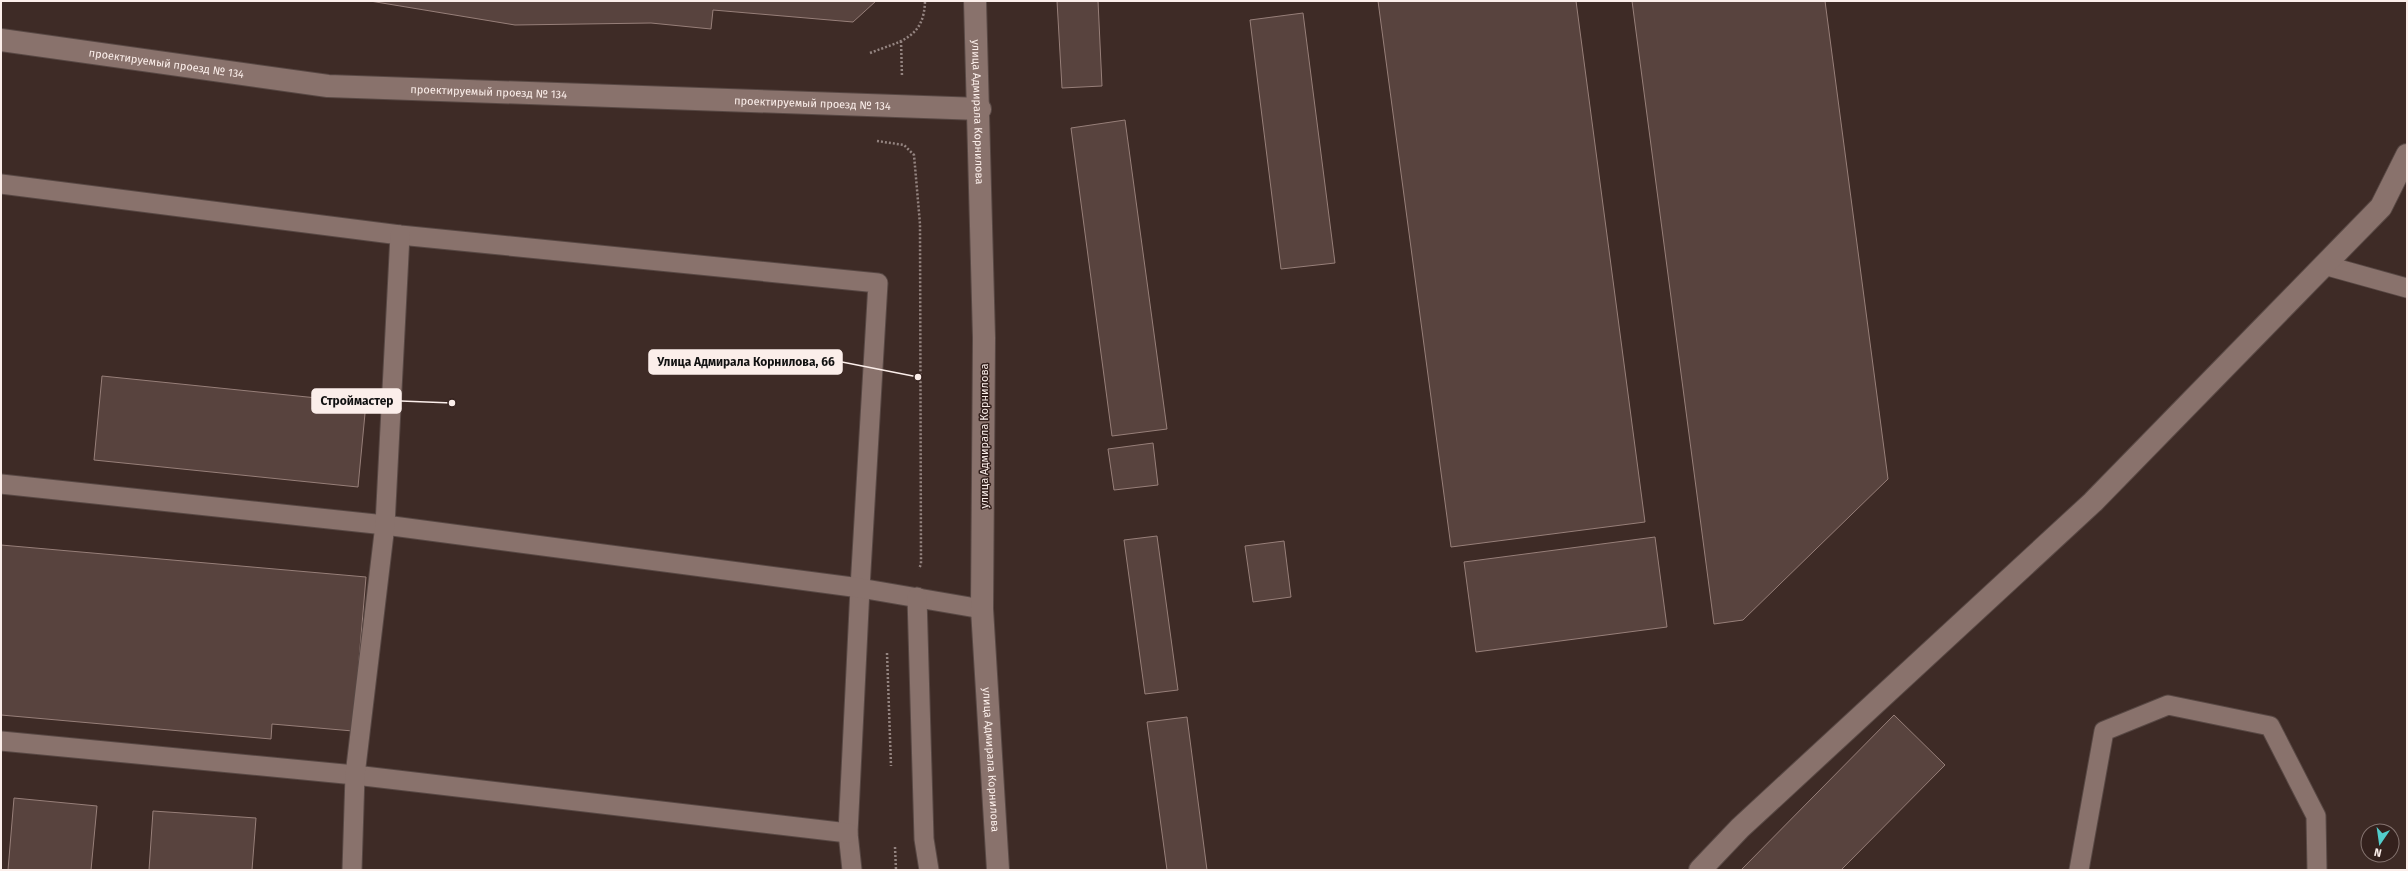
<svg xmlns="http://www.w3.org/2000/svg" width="2408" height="871" viewBox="0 0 2408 871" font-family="'Fira Sans',sans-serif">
<rect width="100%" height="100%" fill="#3e2b26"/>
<g fill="#58433e" stroke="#977f79">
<path d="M370,1H876L853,22L713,10L711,29L651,23L515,25Z"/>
<path d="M1057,1H1098L1102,86L1062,88Z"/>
<path d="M1378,1H1576L1645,522L1451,547Z"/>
<path d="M1632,1H1825L1888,479L1743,620L1714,624Z"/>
<path d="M1303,13L1335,263L1281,269L1250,20Z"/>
<path d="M1125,120L1167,429L1112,436L1071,128Z"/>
<path d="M102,376L366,403L358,487L94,460Z"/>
<path d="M1153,443L1158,485L1114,490L1108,449Z"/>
<path d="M1157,536L1178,690L1145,694L1124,540Z"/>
<path d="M1655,537L1667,627L1476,652L1464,562Z"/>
<path d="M1284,541L1291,597L1253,602L1245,546Z"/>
<path d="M1,545L366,577L353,731L272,724L271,739L1,715Z"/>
<path d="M1894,715L1945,765L1841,870H1741Z"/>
<path d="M1187,717L1207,870H1167L1147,722Z"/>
<path d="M14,798L97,806L91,870H8Z"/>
<path d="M153,811L256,818L252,870H149Z"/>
</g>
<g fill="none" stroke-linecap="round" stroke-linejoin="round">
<defs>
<g id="lane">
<path d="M1,184L400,235L878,283L860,588L848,833L852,870"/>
<path d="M2324,265L2407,288"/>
<path d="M1,484L385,525L860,588L982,609"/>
<path d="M917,597L924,839L929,870"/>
<path d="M1,741L355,775L848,833"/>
<path d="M352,870L355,775L385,525L400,235"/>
<path d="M2079,870L2104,731L2168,705L2270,726L2316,816L2317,870"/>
</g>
<path id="street" d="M1700,870L1740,828L2093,502L2381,207L2407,155"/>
<g id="secondary">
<path id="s1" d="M975,1L984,338L982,609L998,870"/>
<path id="s2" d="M1,40L328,86L980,109"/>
</g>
</defs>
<use href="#lane" stroke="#584844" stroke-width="21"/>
<use href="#street" stroke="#584844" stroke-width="24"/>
<use href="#secondary" stroke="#584844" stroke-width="24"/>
<g stroke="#948480" stroke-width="2.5" stroke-dasharray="2 2" stroke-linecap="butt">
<path d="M901,41L902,77"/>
<path d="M870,53C900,41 924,39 925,1"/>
<path d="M877,141L904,145L914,155L920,224L921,564L919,569"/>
<path d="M887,653L891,766"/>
<path d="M895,847L896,870"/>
</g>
<use href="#lane" stroke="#89726c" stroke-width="19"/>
<use href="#street" stroke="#89726c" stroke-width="22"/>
<use href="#secondary" stroke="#89726c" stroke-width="22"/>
</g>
<g text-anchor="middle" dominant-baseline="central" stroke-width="3" stroke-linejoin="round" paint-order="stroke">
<g font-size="11" fill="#fbeeea" stroke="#34211d">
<text stroke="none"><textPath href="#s2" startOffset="167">проектируемый проезд № 134</textPath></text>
<text stroke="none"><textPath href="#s2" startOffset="491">проектируемый проезд № 134</textPath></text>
<text stroke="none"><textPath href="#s2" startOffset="815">проектируемый проезд № 134</textPath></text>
<text stroke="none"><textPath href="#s1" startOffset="111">улица Адмирала Корнилова</textPath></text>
<text transform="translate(984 436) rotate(-90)">улица Адмирала Корнилова</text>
<text stroke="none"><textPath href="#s1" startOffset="759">улица Адмирала Корнилова</textPath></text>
</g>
</g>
<path fill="none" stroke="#fbeeea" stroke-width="1.5" d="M918 377L842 362M452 403L401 401"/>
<g fill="#fbeeea" stroke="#34211d" stroke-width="1.5">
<circle cx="918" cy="377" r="4"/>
<circle cx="452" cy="403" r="4"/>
</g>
<g fill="#fbeeea" stroke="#fbeeea" stroke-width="1.5">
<rect x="649" y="350" width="193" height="24" rx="4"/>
<rect x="312" y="389" width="89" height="24" rx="4"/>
</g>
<g font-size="12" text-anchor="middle" font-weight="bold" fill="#111">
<text x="746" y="366">Улица Адмирала Корнилова, 66</text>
<text x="357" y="405">Строймастер</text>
</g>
<rect width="2408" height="871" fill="none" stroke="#fbeeea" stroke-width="4"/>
<g transform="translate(2380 843) rotate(193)"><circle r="19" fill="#34211d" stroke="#84736f"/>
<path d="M0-3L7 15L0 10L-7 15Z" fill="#52cdcc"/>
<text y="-6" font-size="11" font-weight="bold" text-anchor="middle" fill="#fbeeea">N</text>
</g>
</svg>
